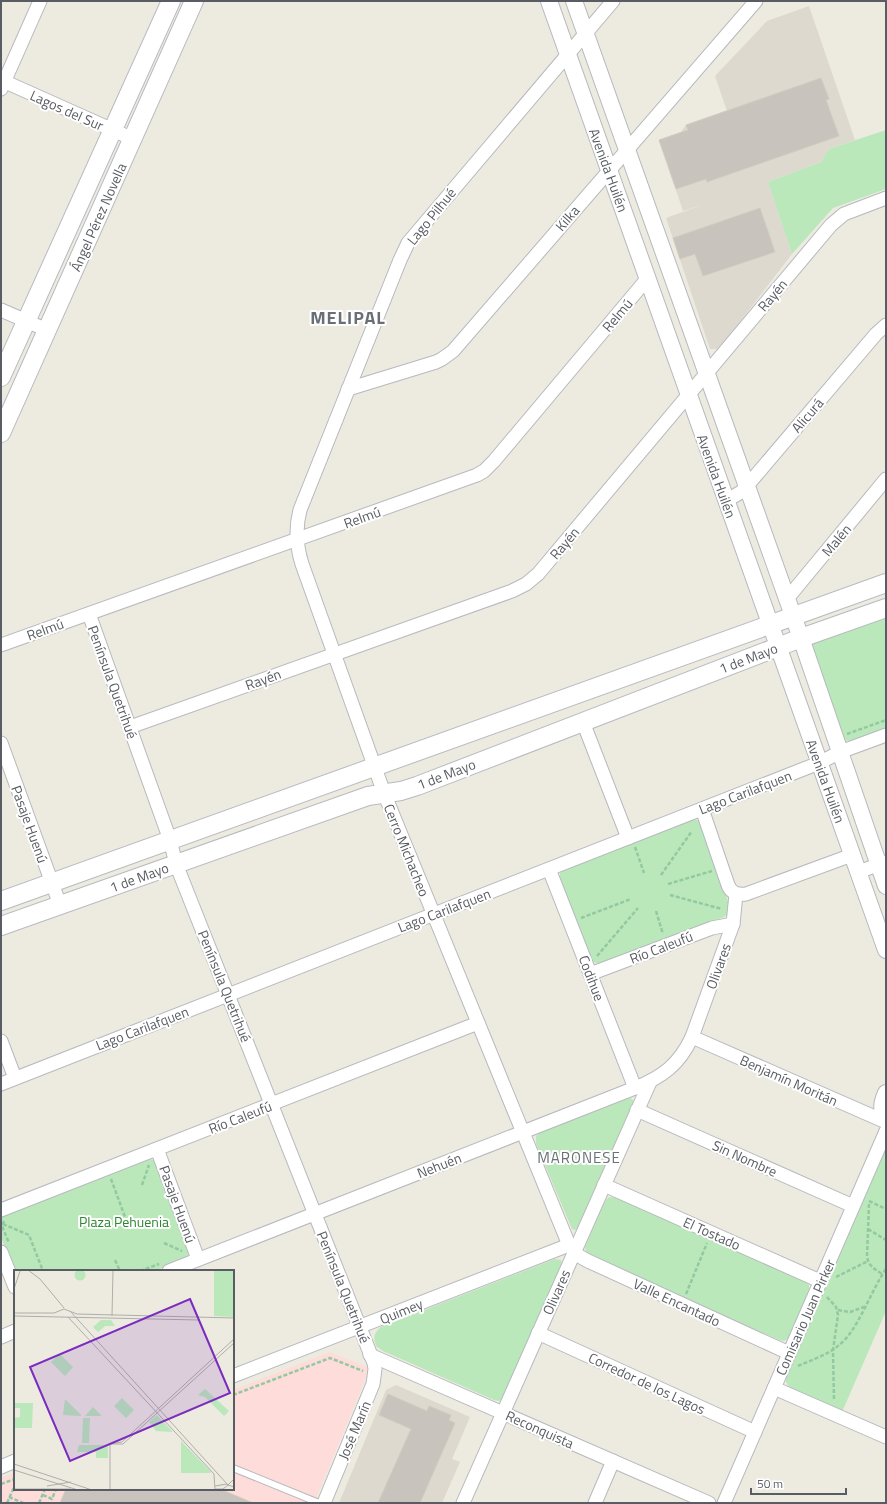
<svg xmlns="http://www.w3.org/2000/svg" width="887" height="1504" viewBox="0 0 887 1504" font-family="'Titillium Web',sans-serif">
<rect width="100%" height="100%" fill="#edeae0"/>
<g fill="#ddd9cf">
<path d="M809,6L855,140L829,149L821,162L768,182L792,254L719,349H710L666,218L702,205L683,211L659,140L681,132L686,125L727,111L715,76L767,21Z"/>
<path d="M396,1385L470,1417L452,1459L460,1462L442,1503H339L386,1390Z"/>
</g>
<path fill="#fddcd9" d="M330,1352L370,1368L314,1503H1V1478L15,1473V1489H233V1390Z"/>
<g fill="#bae8ba">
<path d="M886,130V189L833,208L792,254L768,182L821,162L829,149Z"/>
<path d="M886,615V729C876,732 853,744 844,740L811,645L813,642Z"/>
<path d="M691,820H697L701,824L730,907L729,913L724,917L602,963C598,964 594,963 591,960L560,879V873L562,870Z"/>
<path d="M630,1098L633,1100V1103L579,1228L575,1230L572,1229L536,1144V1136L541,1132Z"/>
<path d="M886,1148V1311L842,1412L790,1389L786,1382V1378Z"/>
<path d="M148,1159L155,1160L189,1251L187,1258L154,1271L15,1272L1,1237V1216Z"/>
<path d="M609,1197L617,1198L805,1281L809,1285V1291L789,1338L784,1341L779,1340L590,1256L586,1253L585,1247L605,1201Z"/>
<path d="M555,1259L561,1260L562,1266L503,1399L499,1401L494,1400L383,1351L376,1346C373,1338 374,1332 381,1327Z"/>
</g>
<g fill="#c8c4bd" stroke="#d2ccbe">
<path d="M821,78L829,99L826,100L839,136L707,182L706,179L676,189L659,140L688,130L686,125Z"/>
<path d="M760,208L775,252L703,276L695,254L680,259L673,238Z"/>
<path d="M388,1394L427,1411L429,1406L451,1415L449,1420L455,1423L420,1503H378L411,1429L379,1415Z"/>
<path d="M66,1489H220L253,1503H60Z"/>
</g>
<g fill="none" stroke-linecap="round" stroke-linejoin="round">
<defs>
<path id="service" d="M233,1468L319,1503"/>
<g id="minor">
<path d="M613,1L408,243L400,260L300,510C295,529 296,545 302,564L384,793L569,1245L579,1256L588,1261L789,1353"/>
<path d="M1,80L133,139"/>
<path d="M1,89L40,1"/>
<path d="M1,310L47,330"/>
<path d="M348,389L436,362L442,359L453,351L756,1"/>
<path d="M726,501L741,492L746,487L876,334L886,325"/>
<path d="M786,600L886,479"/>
<path d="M89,614L170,840L176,864L374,1363L375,1369L373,1384L324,1503"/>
<path d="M1,645L477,475L484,471L494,461L647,279"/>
<path d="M583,722L628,838"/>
<path d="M130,727L512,591L526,584L538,574L831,225L844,214L886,198"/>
<path d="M1,743L60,905"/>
<path d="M702,809L728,885C731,893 737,895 746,894L852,855"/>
<path d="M549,869L635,1088"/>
<path d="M858,872L886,862"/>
<path d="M590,974L712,928L733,924"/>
<path d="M692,1037L886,1122"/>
<path d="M1,1041L15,1078"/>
<path d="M1,1084L819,763L840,752L886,735"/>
<path d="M637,1110L853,1206"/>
<path d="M157,1149L198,1259"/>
<path d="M604,1185L820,1281"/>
<path d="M1,1210L478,1023"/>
<path d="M1,1252L15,1287"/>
<path d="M169,1271L635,1088C662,1077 679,1065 692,1037L733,924L736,894"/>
<path d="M538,1333L755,1432"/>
<path d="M1,1337L15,1331"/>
<path d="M370,1355L709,1503"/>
<path d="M233,1376L569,1245"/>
<path d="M774,1388L886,1437"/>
<path d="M1,1467L15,1461"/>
<path d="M463,1503L650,1082"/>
<path d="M595,1503L613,1461"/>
<path d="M724,1503L886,1131"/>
</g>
<g id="tertiary">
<path d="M549,1L886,950"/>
<path d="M574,1L801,638L886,886"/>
<path d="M886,1093C882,1102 880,1110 886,1119"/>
</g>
<g id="secondary">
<path d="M1,377L171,1"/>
<path d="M1,433L194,1"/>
<path d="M1,901L886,583"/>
<path d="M1,926L368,796L401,791L417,786L801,638L886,608"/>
</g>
</defs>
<use href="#service" stroke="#b6b9be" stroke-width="8"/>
<use href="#minor" stroke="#b6b9be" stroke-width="15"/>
<use href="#tertiary" stroke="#b6b9be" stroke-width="18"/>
<use href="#secondary" stroke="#b6bac0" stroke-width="20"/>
<g stroke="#93c9a2" stroke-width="2.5" stroke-dasharray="4 2" stroke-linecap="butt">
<path d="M847,734L886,720"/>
<path d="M635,847L644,873"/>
<path d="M661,875L692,831"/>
<path d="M668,884L712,871"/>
<path d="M670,895L722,909"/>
<path d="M656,911L663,934"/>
<path d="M581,918L631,899"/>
<path d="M597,956L638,908"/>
<path d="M111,1179L128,1225"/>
<path d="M142,1185L149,1165"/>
<path d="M869,1201L886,1209"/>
<path d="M869,1204L867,1256C868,1266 875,1269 882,1274"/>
<path d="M4,1221L2,1226L9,1243"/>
<path d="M127,1222L135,1220"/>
<path d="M3,1224L29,1235L43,1271"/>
<path d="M868,1229L886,1240"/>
<path d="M164,1243L182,1251"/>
<path d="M115,1260L120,1271"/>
<path d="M140,1271L159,1264"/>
<path d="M836,1277L868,1261"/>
<path d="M686,1294L707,1243"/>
<path d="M827,1297L836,1307L838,1315L833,1350L834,1401"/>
<path d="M838,1310L850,1312L864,1307"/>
<path d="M798,1366C811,1360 828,1355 839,1345C858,1331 871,1290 886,1269"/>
<path d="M233,1395L330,1358L363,1371"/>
<path d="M1,1484L15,1479"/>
<path d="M43,1495L52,1499L56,1489"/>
<path d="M9,1497L23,1503"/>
<path d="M7,1503L15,1485"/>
<path d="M39,1503L45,1489"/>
</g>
<use href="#service" stroke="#fff" stroke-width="6"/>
<use href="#minor" stroke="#fff" stroke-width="13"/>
<use href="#tertiary" stroke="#fff" stroke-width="16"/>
<use href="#secondary" stroke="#fff" stroke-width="18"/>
</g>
<g text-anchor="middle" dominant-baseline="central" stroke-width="4" stroke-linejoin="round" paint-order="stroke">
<g font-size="14" fill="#595d63" stroke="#fff">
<text transform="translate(67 110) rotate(24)">Lagos del Sur</text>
<text transform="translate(609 170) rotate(70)">Avenida Huilén</text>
<text transform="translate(431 216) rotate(-51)">Lago Pilhué</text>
<text transform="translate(98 217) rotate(-66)">Ángel Pérez Novella</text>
<text transform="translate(567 218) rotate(-49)">Kilka</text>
<text transform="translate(772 295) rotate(-50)">Rayén</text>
<text transform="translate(617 315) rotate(-50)">Relmú</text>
<text transform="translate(807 415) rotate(-49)">Alicurá</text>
<text transform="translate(717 476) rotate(70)">Avenida Huilén</text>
<text transform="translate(362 517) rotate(-20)">Relmú</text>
<text transform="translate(836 540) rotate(-50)">Malén</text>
<text transform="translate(564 543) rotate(-50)">Rayén</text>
<text transform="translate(45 629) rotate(-20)">Relmú</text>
<text transform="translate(748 658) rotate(-21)">1 de Mayo</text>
<text transform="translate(263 679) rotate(-20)">Rayén</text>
<text transform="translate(113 682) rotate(70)">Península Quetrihué</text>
<text transform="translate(446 774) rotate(-21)">1 de Mayo</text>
<text transform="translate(826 781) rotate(70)">Avenida Huilén</text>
<text transform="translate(745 792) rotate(-21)">Lago Carilafquen</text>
<text transform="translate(30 824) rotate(70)">Pasaje Huenú</text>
<text transform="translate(407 850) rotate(68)">Cerro Michacheo</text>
<text transform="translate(139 877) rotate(-20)">1 de Mayo</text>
<text transform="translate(444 910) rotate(-21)">Lago Carilafquen</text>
<text transform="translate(661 947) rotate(-21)">Río Caleufú</text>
<text transform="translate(718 966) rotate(-70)">Olivares</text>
<text transform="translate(592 978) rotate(69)">Codihue</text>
<text transform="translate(225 986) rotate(68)">Península Quetrihué</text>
<text transform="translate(142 1028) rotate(-21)">Lago Carilafquen</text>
<text transform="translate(789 1080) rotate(24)">Benjamín Moritán</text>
<text transform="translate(240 1117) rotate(-21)">Río Caleufú</text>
<text transform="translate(745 1158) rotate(24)">Sin Nombre</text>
<text transform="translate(439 1165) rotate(-21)">Nehuén</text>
<text transform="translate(178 1204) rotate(70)">Pasaje Huenú</text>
<text transform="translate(712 1233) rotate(24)">El Tostado</text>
<text transform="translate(344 1287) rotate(68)">Península Quetrihué</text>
<text transform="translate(556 1292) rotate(-66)">Olivares</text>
<text transform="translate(677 1302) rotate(25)">Valle Encantado</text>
<text transform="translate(401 1311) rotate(-22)">Quimey</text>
<text transform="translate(805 1317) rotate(-66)">Comisario Juan Pirker</text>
<text transform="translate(647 1383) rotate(25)">Corredor de los Lagos</text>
<text transform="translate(540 1429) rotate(24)">Reconquista</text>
<text transform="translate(354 1430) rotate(-67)">José Marín</text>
</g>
<g font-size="14" fill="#2e8631" stroke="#fff">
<text x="124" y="1221">Plaza Pehuenia</text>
</g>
<g font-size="15" letter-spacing="1" fill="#6a6f75" stroke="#fff">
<text x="579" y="1157">MARONESE</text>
</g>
<g font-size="18" font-weight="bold" letter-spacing="1" fill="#6a6f75" stroke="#fff">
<text x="348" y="317">MELIPAL</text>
</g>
</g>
<g transform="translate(14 1270)">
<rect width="220" height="220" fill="#edeae0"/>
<path d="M60.5 5a5.5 5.5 0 1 1 11 0a5.5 5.5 0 1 1-11 0ZM200,0H220V47L200,46ZM87,50H97L101,56H91L84,62L79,57ZM46,84L59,97L51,106L37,92ZM191,119L215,141L210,146L191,127L184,125ZM108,128L120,140L112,148L100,136ZM51,129L67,145V146L49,145ZM0,133H19L18,158H0V148L6,147V138H0ZM79,137L87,145V146H71ZM143,145L159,162L142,161L135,152ZM69,148H76L75,173H68ZM167,171L197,202L196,203H167ZM65,175H94V188H82V182H63Z" fill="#bae8ba"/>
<path fill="none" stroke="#aeaeaa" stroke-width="1" d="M14,0L26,9L50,38M0,19L6,1M56,41L214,215M0,43H40L50,39L63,44L220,48M0,46L185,50M98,46L99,0M54,47L200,204L201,220M96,174L108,172L220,69M96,174H109L220,73M0,194L78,220M0,200L64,220M220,209L214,215L220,217M33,216L57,212M201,216L213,214M0,219H57M201,219H209L214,215M96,220V175"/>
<path fill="#7b2cbf" fill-opacity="0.15" stroke="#7b2cbf" stroke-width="2" d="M176,29L216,123L56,191L16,97Z"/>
<rect width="220" height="220" fill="none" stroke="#595d63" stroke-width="2"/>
</g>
<rect width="887" height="1504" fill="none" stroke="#595d63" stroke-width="4"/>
<path d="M751 1488v6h95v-6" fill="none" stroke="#595d63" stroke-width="2"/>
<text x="757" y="1488" font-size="12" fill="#595d63" stroke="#ffffff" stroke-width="3" paint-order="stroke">50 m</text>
</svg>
